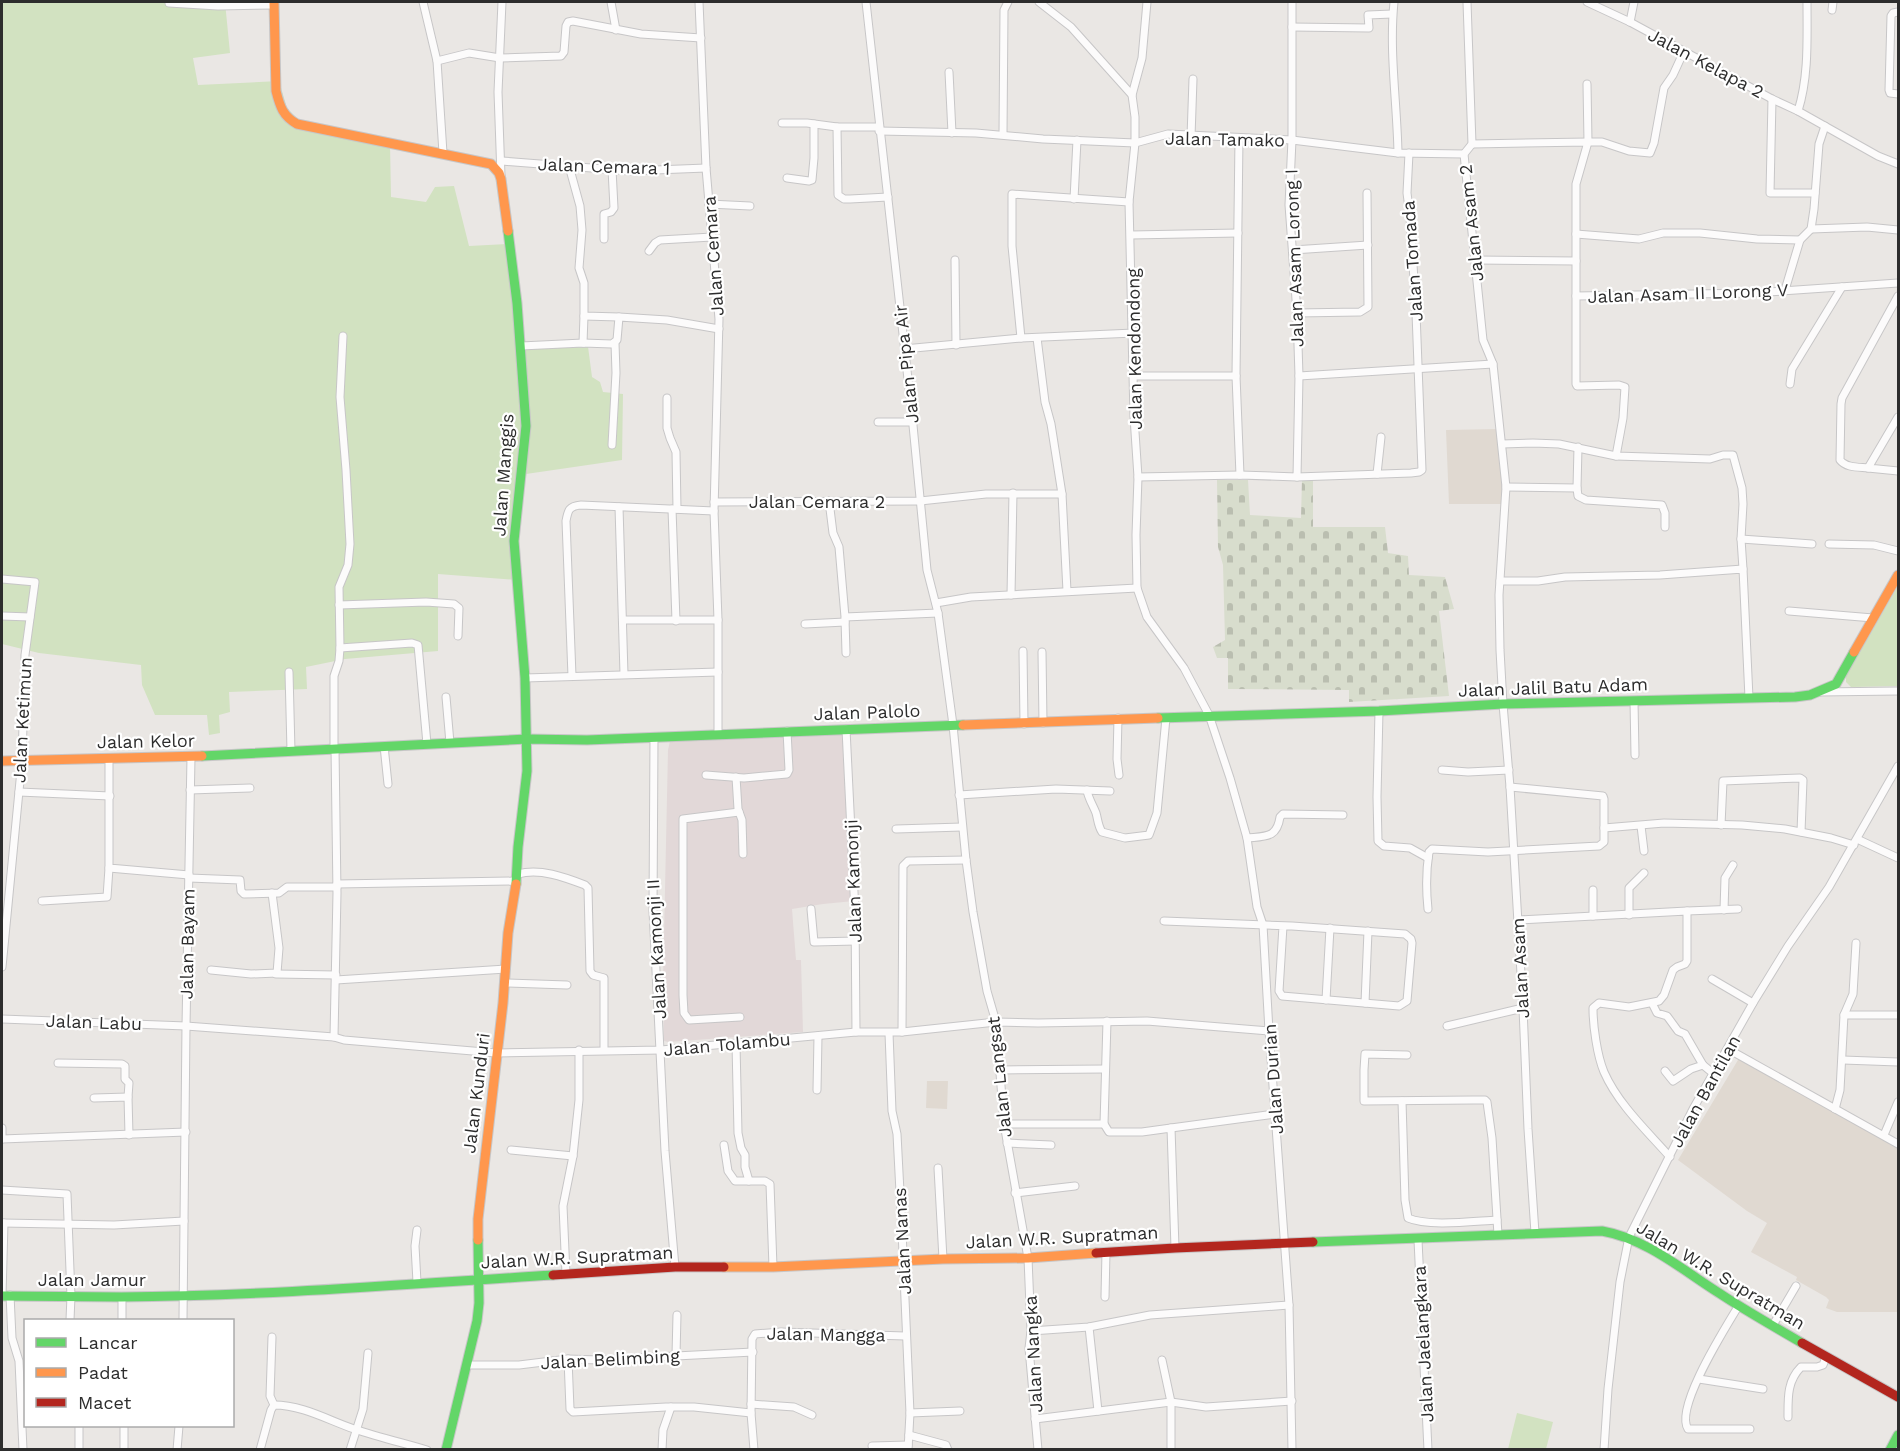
<svg xmlns="http://www.w3.org/2000/svg" width="1900" height="1451" viewBox="0 0 1900 1451" font-family="'Work Sans',sans-serif">
<defs>
<pattern id="cemetery-stones" width="16" height="16" patternUnits="userSpaceOnUse" patternTransform="scale(1.5)"><rect width="16" height="16" fill="#d8ddcd"/><path d="M2 7V4a2 2 0 0 1 4 0v3zM10 15v-3a2 2 0 0 1 4 0v3z" fill="#babeb0"/></pattern>
</defs>
<rect width="100%" height="100%" fill="#eae7e4"/>
<g fill="#e0d9d1">
<path d="M1498,429L1503,487L1502,504H1449L1446,430Z"/>
<path d="M1743,1059L1898,1144V1312H1837L1826,1308L1829,1300L1826,1297L1796,1280L1797,1277L1751,1252L1767,1223L1747,1211L1678,1160L1738,1060Z"/>
<path d="M927,1081H948L947,1109L926,1108Z"/>
</g>
<path fill="#e2d8d8" d="M846,729L854,901L823,904L792,909L796,960H801L803,1032L668,1042L664,1041L663,983L668,750L670,741L673,739Z"/>
<g fill="#d2e2c1">
<path d="M2,2H228H225L230,53L193,58L198,85L279,81L287,108L309,131L390,143L391,197L426,202L435,187L454,186L469,246L507,244L518,274L521,344L587,339L592,377L600,382L603,392L623,394L622,460L526,474L517,492V580L438,574V651L345,659L306,667L307,689L229,692L230,712L219,715L220,733L209,735L207,715H155L142,685L141,665L39,653L2,644Z"/>
<path d="M1898,586V686L1851,687L1846,682V676Z"/>
<path d="M1517,1413L1553,1422L1546,1449H1508Z"/>
</g>
<path fill="url(#cemetery-stones)" d="M1302,479L1313,480V527H1385L1388,553L1408,556L1409,575L1445,577L1454,609L1439,611L1449,696L1349,702V690L1228,689V658H1217L1213,647L1225,640L1223,565L1218,547L1217,480H1248L1250,515L1301,518Z"/>
<g fill="none" stroke-linecap="round" stroke-linejoin="round">
<defs>
<g id="street">
<path d="M423,2L437,61L443,153"/>
<path d="M611,2L616,30"/>
<path d="M699,2L706,168L719,319L714,511L718,620V734"/>
<path d="M866,2L912,415L927,570L938,613L953,725L966,860L973,912L987,991L996,1022L1004,1124L1028,1258L1031,1331L1029,1348L1038,1450"/>
<path d="M1039,2L1071,27L1132,95L1135,117V143L1129,202L1134,417L1138,477L1136,535L1137,588L1147,617L1184,668L1209,715L1230,778L1247,838L1257,907L1263,925L1269,1031L1289,1305L1292,1450"/>
<path d="M1394,2C1389,52 1397,102 1398,153"/>
<path d="M1467,2L1472,144L1464,154L1483,340L1493,364L1506,487L1499,595L1500,650L1503,704L1510,787L1523,1008L1528,1129L1535,1233"/>
<path d="M1587,2L1630,22L1772,99L1798,111L1878,156L1898,164"/>
<path d="M169,3L218,6L274,5"/>
<path d="M1832,10L1833,2"/>
<path d="M1898,12L1893,13L1891,16L1889,90L1890,93L1898,94"/>
<path d="M1630,22L1634,2"/>
<path d="M1292,27L1369,28L1368,15L1392,14"/>
<path d="M437,61L469,53L500,58L561,56L564,52L566,26L568,22L573,21L641,34L701,38"/>
<path d="M949,72L952,133"/>
<path d="M1587,84L1588,142H1602L1629,151L1650,153L1654,143L1664,88L1673,75L1684,51"/>
<path d="M1132,95L1142,58L1147,2"/>
<path d="M1772,99L1770,193H1815"/>
<path d="M1798,111C1809,76 1807,38 1807,2"/>
<path d="M782,123H807L837,127"/>
<path d="M879,127H837L838,195L844,199H850L888,197"/>
<path d="M879,131L976,133L1043,139L1135,143L1168,134L1292,140L1398,153L1464,154"/>
<path d="M1003,134L1004,10L1008,2"/>
<path d="M1191,137L1193,79"/>
<path d="M1239,138L1236,376L1240,475"/>
<path d="M1472,144L1588,142L1576,184V261"/>
<path d="M502,161L630,171L706,168"/>
<path d="M569,166L580,206L582,230L579,268L584,283V316L619,317"/>
<path d="M501,176L498,92L502,2"/>
<path d="M787,178L809,181L812,180L814,158V124"/>
<path d="M1074,199L1077,140"/>
<path d="M709,204L750,206"/>
<path d="M1811,229L1867,227L1898,230"/>
<path d="M1576,234L1639,239L1663,233H1700L1757,239L1800,240"/>
<path d="M1131,235L1238,233"/>
<path d="M604,239V214L611,212L614,208L612,169"/>
<path d="M1293,250L1368,245"/>
<path d="M649,251L655,243L660,240L712,237"/>
<path d="M955,260L956,345"/>
<path d="M1475,260L1576,261V296L1753,293L1898,283"/>
<path d="M1785,290L1800,240L1811,229L1814,209L1819,144L1825,126"/>
<path d="M1576,296V384L1577,386L1619,385L1625,387L1623,418L1616,456"/>
<path d="M1297,313L1360,312L1368,307L1367,193"/>
<path d="M1021,338L1012,246V194L1129,202"/>
<path d="M1037,338L1045,402L1051,424L1062,494L1067,591"/>
<path d="M583,343L584,316"/>
<path d="M521,346L583,343L612,344L617,340L619,317L667,320L719,329"/>
<path d="M904,349L1021,338L1134,333"/>
<path d="M1134,376H1236"/>
<path d="M1299,376L1493,364"/>
<path d="M1790,384L1792,369L1842,287"/>
<path d="M667,398V428L670,438L676,452L677,509"/>
<path d="M1898,417L1868,468L1898,471"/>
<path d="M878,422H913"/>
<path d="M1502,444L1533,443L1559,444L1616,456L1710,459L1723,455H1733L1742,488L1743,504L1741,539L1743,569"/>
<path d="M612,445L616,373L615,343"/>
<path d="M1868,468C1859,467 1846,468 1840,460L1841,404L1842,398L1898,296"/>
<path d="M1377,474L1381,437"/>
<path d="M1138,477L1240,475L1297,477L1299,376L1297,313L1289,205L1292,140V2"/>
<path d="M1297,477L1411,473L1419,472L1422,470L1416,313L1410,216L1407,193L1409,153"/>
<path d="M1506,487L1577,488L1578,447"/>
<path d="M1577,488L1578,496L1586,500L1662,505L1665,513V527"/>
<path d="M829,501L833,533L839,547L845,617L938,613"/>
<path d="M714,502L920,501L986,494H1062"/>
<path d="M619,507L624,674"/>
<path d="M672,509L676,621"/>
<path d="M1741,539L1812,544"/>
<path d="M1829,544L1874,545L1898,551"/>
<path d="M2,579L35,582L25,655L22,760L2,967"/>
<path d="M1500,581H1538L1565,577L1660,575L1743,569L1749,698"/>
<path d="M1011,595L1013,493"/>
<path d="M936,603L971,597L1137,588"/>
<path d="M339,605L426,602L454,604L459,608L458,636"/>
<path d="M1789,611L1873,618"/>
<path d="M2,616L30,617"/>
<path d="M845,619L846,653"/>
<path d="M623,620H718"/>
<path d="M805,624L845,622"/>
<path d="M340,648L412,643L418,645L427,744"/>
<path d="M1023,651L1024,724"/>
<path d="M1042,652L1043,723"/>
<path d="M289,672L291,751"/>
<path d="M572,676L566,521C568,510 569,506 581,505L714,511"/>
<path d="M525,678L718,672"/>
<path d="M1820,692L1898,691"/>
<path d="M446,697L450,743"/>
<path d="M1634,701L1635,755"/>
<path d="M1379,711L1377,797L1378,841L1384,846L1410,848L1428,858"/>
<path d="M1118,718L1117,759L1119,775"/>
<path d="M846,729L855,912L856,1032"/>
<path d="M654,737L653,911L665,1151L675,1267"/>
<path d="M384,746L388,784"/>
<path d="M334,749V676L339,661L340,648L339,587L348,565L350,544L346,470L340,397L343,336"/>
<path d="M109,758V868L189,875"/>
<path d="M1442,770L1468,772L1509,770"/>
<path d="M706,775L744,778L787,774L789,770L787,731"/>
<path d="M736,777L738,809L742,820L743,854"/>
<path d="M1510,787L1603,796L1604,799V828"/>
<path d="M190,790L250,788"/>
<path d="M1087,790C1088,798 1093,805 1096,813C1098,820 1098,826 1102,832L1125,838L1149,835L1157,813L1166,718"/>
<path d="M19,792L110,796"/>
<path d="M959,795L1056,789L1110,791"/>
<path d="M739,812L683,819V995L684,1013L689,1020L740,1017"/>
<path d="M1721,825L1723,781L1800,778L1803,780L1801,832"/>
<path d="M1641,826L1644,851"/>
<path d="M896,829L962,827"/>
<path d="M1247,838C1266,836 1277,838 1280,817L1283,814L1343,815"/>
<path d="M1857,839L1898,858"/>
<path d="M518,874C540,868 564,877 585,885L588,888L590,971L593,975L604,978V1050"/>
<path d="M189,878L240,880L241,891L244,894L279,893L287,887H337"/>
<path d="M337,884L517,881"/>
<path d="M1593,890V916"/>
<path d="M42,901L107,897L109,868"/>
<path d="M811,909L814,942L856,941"/>
<path d="M1428,909C1426,890 1426,871 1429,852L1432,849L1488,852L1599,846L1604,842V828L1664,823L1742,825L1785,829L1831,838L1854,845"/>
<path d="M1724,910L1725,878L1733,865"/>
<path d="M1687,911L1738,909"/>
<path d="M1629,915V888L1644,873"/>
<path d="M1518,920L1687,911V961L1685,964L1677,967L1673,970L1664,995L1659,1001L1629,1007L1599,1003L1593,1008C1593,1026 1597,1055 1604,1072C1618,1104 1647,1131 1670,1157"/>
<path d="M1164,921L1292,926L1405,934L1411,939L1412,943L1407,1001L1399,1006L1282,996L1279,991L1283,926"/>
<path d="M211,970L251,974L277,973L279,948L272,893"/>
<path d="M276,974L336,975"/>
<path d="M1712,979L1753,1003"/>
<path d="M336,980L506,969"/>
<path d="M505,983L567,985"/>
<path d="M1326,1000L1330,928"/>
<path d="M1365,1003L1368,931"/>
<path d="M1652,1003L1657,1013L1667,1016L1678,1031L1685,1034L1703,1065L1714,1074"/>
<path d="M1844,1015H1898"/>
<path d="M2,1019L186,1026L334,1037L344,1040L496,1053L661,1050L856,1032H902L996,1022L1038,1023L1147,1021L1269,1031"/>
<path d="M1447,1026L1523,1008"/>
<path d="M902,1032L903,866L908,861L966,860"/>
<path d="M889,1033L892,1111L897,1134L902,1231L910,1413L908,1450"/>
<path d="M334,1037L337,893L335,748"/>
<path d="M736,1044L738,1133L741,1148L745,1155V1167L749,1181"/>
<path d="M1728,1049L1898,1144"/>
<path d="M1407,1055L1365,1054L1364,1070V1101L1473,1100H1485L1487,1102L1492,1138L1498,1235"/>
<path d="M1843,1060L1898,1062"/>
<path d="M58,1063L122,1064L125,1066V1079L129,1083L128,1097"/>
<path d="M1000,1070L1105,1069"/>
<path d="M1665,1071L1673,1081L1691,1069L1703,1065"/>
<path d="M817,1090L818,1036"/>
<path d="M94,1098L128,1097L129,1135"/>
<path d="M1402,1101L1405,1200L1408,1218C1428,1227 1475,1221 1497,1220"/>
<path d="M1835,1109L1840,1090L1844,1015L1853,994L1856,943"/>
<path d="M1004,1124H1104L1107,1021"/>
<path d="M1104,1124L1109,1132H1142L1171,1128L1175,1248"/>
<path d="M2,1128V1139"/>
<path d="M1171,1128L1275,1114"/>
<path d="M1884,1135L1898,1102"/>
<path d="M2,1139L186,1132"/>
<path d="M1007,1143L1051,1145"/>
<path d="M724,1145L728,1171L735,1181H765L770,1184L773,1267"/>
<path d="M511,1150L573,1156"/>
<path d="M938,1168L943,1259"/>
<path d="M2,1190L67,1194L71,1296L70,1320"/>
<path d="M1015,1193L1075,1186"/>
<path d="M2,1223L114,1225L184,1221"/>
<path d="M417,1230L415,1246L417,1282"/>
<path d="M1418,1240L1428,1450"/>
<path d="M566,1274L563,1206L573,1156L579,1100V1050"/>
<path d="M10,1295L12,1338L19,1361L23,1450"/>
<path d="M2,1296L4,1223"/>
<path d="M122,1297V1320"/>
<path d="M1105,1297L1106,1252"/>
<path d="M1739,1305C1726,1327 1674,1408 1688,1429H1750"/>
<path d="M183,1320L186,1026L191,757"/>
<path d="M1773,1325L1796,1286"/>
<path d="M1089,1327L1098,1411"/>
<path d="M1031,1331L1089,1327L1150,1315L1289,1305"/>
<path d="M272,1337L270,1396L274,1405"/>
<path d="M676,1355L677,1315"/>
<path d="M568,1359L570,1409L573,1412L666,1407H694L751,1413"/>
<path d="M1162,1360L1171,1402V1450"/>
<path d="M467,1365H519L568,1359L599,1360L753,1352"/>
<path d="M1699,1379L1763,1389"/>
<path d="M751,1404L794,1407L812,1415"/>
<path d="M910,1413L960,1411"/>
<path d="M1788,1417C1788,1398 1787,1381 1801,1367H1817L1823,1365L1826,1357"/>
<path d="M1035,1419L1171,1402L1206,1407L1292,1401"/>
<path d="M124,1426V1450"/>
<path d="M909,1435L946,1445L948,1450"/>
<path d="M872,1446L908,1445"/>
<path d="M79,1450V1426"/>
<path d="M177,1450L179,1426"/>
<path d="M260,1450L271,1410L274,1405C302,1405 328,1420 354,1429C378,1437 403,1443 427,1450"/>
<path d="M350,1450L363,1409L368,1353"/>
<path d="M662,1450L663,1430L671,1407"/>
<path d="M754,1450L751,1413L752,1339L755,1334L781,1332L905,1336"/>
<path d="M1604,1450L1608,1389L1620,1282L1629,1237L1693,1109L1753,1003L1788,946L1829,887L1898,766"/>
</g>
<g id="fast">
<path d="M508,231L517,303L526,426L514,541L525,678L527,771L518,847L516,884"/>
<path d="M1158,718L1379,711L1503,704L1795,697L1810,695L1836,684L1854,652"/>
<path d="M202,756L527,739L587,740L963,725"/>
<path d="M1313,1242L1602,1231C1647,1239 1681,1269 1719,1293C1746,1311 1775,1327 1802,1343"/>
<path d="M2,1296C42,1296 81,1297 121,1297C264,1296 410,1284 553,1275"/>
<path d="M446,1450L477,1321L479,1303L478,1240"/>
<path d="M1890,1450L1898,1435"/>
</g>
<g id="slow">
<path d="M274,2L276,91C280,107 283,116 297,124L491,164L499,173L501,179L508,231"/>
<path d="M1854,652L1898,575"/>
<path d="M963,725L1158,718"/>
<path d="M2,761L202,756"/>
<path d="M478,1240V1219L503,1003L508,933L516,884"/>
<path d="M724,1267H773L943,1259L1028,1258L1096,1253"/>
</g>
<g id="jam">
<path d="M1096,1253L1175,1248L1313,1242"/>
<path d="M553,1275L675,1267H724"/>
<path d="M1802,1343L1898,1397"/>
</g>
</defs>
<use href="#street" stroke="#c7c6c7" stroke-width="9"/>
<use href="#fast" stroke="#c7c6c7" stroke-width="11"/>
<use href="#slow" stroke="#c7c6c7" stroke-width="11"/>
<use href="#jam" stroke="#c7c6c7" stroke-width="11"/>
<use href="#street" stroke="#fcfbfb" stroke-width="7"/>
<use href="#fast" stroke="#63d668" stroke-width="9"/>
<use href="#slow" stroke="#ff974d" stroke-width="9"/>
<use href="#jam" stroke="#b3261e" stroke-width="9"/>
</g>
<g text-anchor="middle" dominant-baseline="central" stroke-width="4.5" stroke-linejoin="round" paint-order="stroke">
<g font-size="18" fill="#2d2d2d" stroke="#fff">
<text transform="translate(1706 63) rotate(28)">Jalan Kelapa 2</text>
<text transform="translate(1225 139) rotate(1)">Jalan Tamako</text>
<text transform="translate(604 166) rotate(2)">Jalan Cemara 1</text>
<text transform="translate(1471 223) rotate(-96)">Jalan Asam 2</text>
<text transform="translate(713 256) rotate(-94)">Jalan Cemara</text>
<text transform="translate(1294 258) rotate(-92)">Jalan Asam Lorong I</text>
<text transform="translate(1412 261) rotate(-94)">Jalan Tomada</text>
<text transform="translate(1688 293) rotate(-2)">Jalan Asam II Lorong V</text>
<text transform="translate(1134 349) rotate(-91)">Jalan Kendondong</text>
<text transform="translate(906 364) rotate(-96)">Jalan Pipa Air</text>
<text transform="translate(503 475) rotate(-86)">Jalan Manggis</text>
<text x="817" y="501">Jalan Cemara 2</text>
<text transform="translate(1553 687) rotate(-2)">Jalan Jalil Batu Adam</text>
<text transform="translate(867 712) rotate(-2)">Jalan Palolo</text>
<text transform="translate(22 720) rotate(-87)">Jalan Ketimun</text>
<text transform="translate(146 741) rotate(-1)">Jalan Kelor</text>
<text transform="translate(853 881) rotate(-92)">Jalan Kamonji</text>
<text transform="translate(187 944) rotate(-89)">Jalan Bayam</text>
<text transform="translate(656 949) rotate(-93)">Jalan Kamonji II</text>
<text transform="translate(1520 968) rotate(-93)">Jalan Asam</text>
<text transform="translate(94 1022) rotate(2)">Jalan Labu</text>
<text transform="translate(727 1044) rotate(-5)">Jalan Tolambu</text>
<text transform="translate(999 1077) rotate(-96)">Jalan Langsat</text>
<text transform="translate(1273 1079) rotate(-94)">Jalan Durian</text>
<text transform="translate(1705 1091) rotate(-61)">Jalan Bantilan</text>
<text transform="translate(476 1093) rotate(-83)">Jalan Kunduri</text>
<text transform="translate(1062 1237) rotate(-3)">Jalan W.R. Supratman</text>
<text transform="translate(902 1241) rotate(-93)">Jalan Nanas</text>
<text transform="translate(577 1257) rotate(-3)">Jalan W.R. Supratman</text>
<text transform="translate(1721 1275) rotate(31)">Jalan W.R. Supratman</text>
<text x="92" y="1279">Jalan Jamur</text>
<text transform="translate(826 1334) rotate(1)">Jalan Mangga</text>
<text transform="translate(1423 1344) rotate(-93)">Jalan Jaelangkara</text>
<text transform="translate(1033 1354) rotate(-93)">Jalan Nangka</text>
<text transform="translate(610 1359) rotate(-3)">Jalan Belimbing</text>
</g>
</g>
<rect width="1900" height="1451" fill="none" stroke="#2d2d2d" stroke-width="6"/>
<rect x="24" y="1319" width="210" height="108" fill="#ffffff" stroke="#ababab" stroke-width="1.5"/>
<rect x="36" y="1338" width="30" height="9" fill="#63d668" stroke="#ababab" stroke-width="1.5"/>
<text x="78" y="1349" font-size="18" fill="#2d2d2d">Lancar</text>
<rect x="36" y="1368" width="30" height="9" fill="#ff974d" stroke="#ababab" stroke-width="1.5"/>
<text x="78" y="1379" font-size="18" fill="#2d2d2d">Padat</text>
<rect x="36" y="1398" width="30" height="9" fill="#b3261e" stroke="#ababab" stroke-width="1.5"/>
<text x="78" y="1409" font-size="18" fill="#2d2d2d">Macet</text>
</svg>
